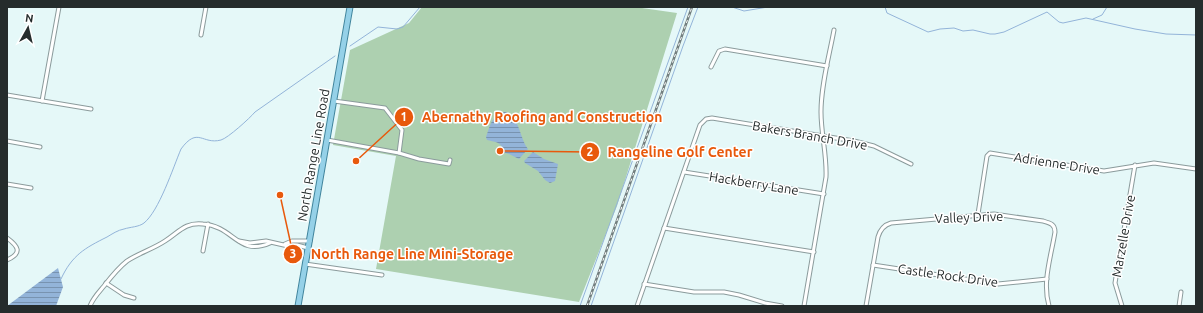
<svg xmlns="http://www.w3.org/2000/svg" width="1203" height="313" viewBox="0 0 1203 313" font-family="Ubuntu,sans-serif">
<defs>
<pattern id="water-rules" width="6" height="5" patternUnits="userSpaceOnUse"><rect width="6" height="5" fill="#93b4d9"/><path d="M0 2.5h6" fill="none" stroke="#7893b0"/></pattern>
</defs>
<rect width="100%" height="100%" fill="#e5f8f8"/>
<path fill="#add0b0" d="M422,7H635L677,13L617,206L579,302L376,269L396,156L333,145L350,50L409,23Z"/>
<g fill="url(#water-rules)">
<path d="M503,112H507C511,119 513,117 516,122C521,131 522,141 528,149L519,159L509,154L502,152C504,142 494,142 487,140L486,137C490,126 491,117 503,112Z"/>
<path d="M533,152L544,159L558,164L555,181L550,183L545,180L538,171L525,163L524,161Z"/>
<path d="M58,268L63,287L56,306H7Z"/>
</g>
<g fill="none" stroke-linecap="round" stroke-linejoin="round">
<g stroke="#93b4d9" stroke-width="1">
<path d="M732,7L744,11L768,7"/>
<path d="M885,7L887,13L928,32L940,29L954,28L963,31L973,30L990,34H995L1004,32L1047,12L1059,22L1063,23L1086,18L1135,29L1166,34L1196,35"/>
<path d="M1093,19L1102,15L1107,7"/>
<path d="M350,46L378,27L397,29L403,27L420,7"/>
<path d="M61,279C72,255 85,248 107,237C112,234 118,230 124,229C130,227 139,227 144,223C159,211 173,168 181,149C198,126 202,145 221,140C228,138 250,118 255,112L335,56"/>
<path d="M580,306L688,7"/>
<path d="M591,306L683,46L698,7"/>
</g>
<defs>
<g id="street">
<path d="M201,35L206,7"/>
<path d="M711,67L719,51L725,49L827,66"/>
<path d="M7,95L91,109"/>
<path d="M42,101L59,7"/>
<path d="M334,101L385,108L402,130L399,153"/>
<path d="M327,140L399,153L419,159L449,164L450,160"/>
<path d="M7,141L40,147"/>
<path d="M684,172L824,194"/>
<path d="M7,184L31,188"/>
<path d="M978,214L987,156L990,153L1104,171L1154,163L1196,169"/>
<path d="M664,228L814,252"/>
<path d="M7,238C18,246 23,253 7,260"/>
<path d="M239,241L250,243L266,241L288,246L297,245L308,248"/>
<path d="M285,244L292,241H310"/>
<path d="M203,251L208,224"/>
<path d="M305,264L382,275"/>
<path d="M873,265L998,284L1047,279"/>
<path d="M106,283L124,295L134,298"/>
<path d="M644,284L694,292H724L739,295L765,303L782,306"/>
<path d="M90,306C93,298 99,292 104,286C111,277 118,268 127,261C139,253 153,249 165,241C179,232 185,222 203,224C234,226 238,257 270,243"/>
<path d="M637,306L700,125L706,119L712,118L854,141L874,146L911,164"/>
<path d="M804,306L826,177C827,155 821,134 821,112C821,85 829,57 834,30"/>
<path d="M866,306L878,237C880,230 884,225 891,223L994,214L1043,221C1050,223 1055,224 1055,232C1051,257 1042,282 1049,306"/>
<path d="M1122,306L1115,283L1135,165"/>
<path d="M1179,306L1181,292"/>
</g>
<path id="primary" d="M298,306L350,7"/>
</defs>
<use href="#street" stroke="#8b9b9c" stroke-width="5"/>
<use href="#primary" stroke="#40849c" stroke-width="7"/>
<use href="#street" stroke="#fff" stroke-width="3"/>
<use href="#primary" stroke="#95d1e8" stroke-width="5"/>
<defs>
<path id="rail" d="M587,306L692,7"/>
</defs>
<use href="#rail" stroke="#727e7e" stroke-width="2.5"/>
<use href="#rail" stroke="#fff" stroke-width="1" stroke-dasharray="3" stroke-linecap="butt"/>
</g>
<g text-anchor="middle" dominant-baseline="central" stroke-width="3" stroke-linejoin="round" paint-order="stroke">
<g font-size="13" fill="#252c2c" stroke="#fff">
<text transform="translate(810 135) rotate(10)">Bakers Branch Drive</text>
<text transform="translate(313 155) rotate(-80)">North Range Line Road</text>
<text transform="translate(1057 163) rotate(9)">Adrienne Drive</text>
<text transform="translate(754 183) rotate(9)">Hackberry Lane</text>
<text transform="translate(969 217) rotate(-2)">Valley Drive</text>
<text transform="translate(1123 236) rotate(-80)">Marzelle Drive</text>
<text transform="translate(948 275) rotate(8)">Castle Rock Drive</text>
</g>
</g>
<path fill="none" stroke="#e8590c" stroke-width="1.5" d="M356 161L404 117M500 151L590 152M280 195L293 254"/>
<g fill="#e8590c" stroke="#fff" stroke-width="1.5">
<circle cx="356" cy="161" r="4"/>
<circle cx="500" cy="151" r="4"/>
<circle cx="280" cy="195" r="4"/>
<circle cx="404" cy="117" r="10"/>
<circle cx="590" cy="152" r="10"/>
<circle cx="293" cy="254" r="10"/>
</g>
<g font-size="12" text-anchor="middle" font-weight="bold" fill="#fff">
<text x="404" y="121">1</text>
<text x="590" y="156">2</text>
<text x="293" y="258">3</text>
</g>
<g font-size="14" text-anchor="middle" font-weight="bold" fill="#e8590c" stroke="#fff" stroke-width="3" stroke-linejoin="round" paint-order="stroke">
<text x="542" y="122">Abernathy Roofing and Construction</text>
<text x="680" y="157">Rangeline Golf Center</text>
<text x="412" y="259">North Range Line Mini-Storage</text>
</g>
<rect width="1203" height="313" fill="none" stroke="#252c2c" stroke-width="16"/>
<g transform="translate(28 28) rotate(8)" stroke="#ffffff" stroke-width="3" paint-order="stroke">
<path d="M0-3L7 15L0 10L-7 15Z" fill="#252c2c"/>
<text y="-6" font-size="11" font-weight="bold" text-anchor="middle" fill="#252c2c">N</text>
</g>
</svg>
